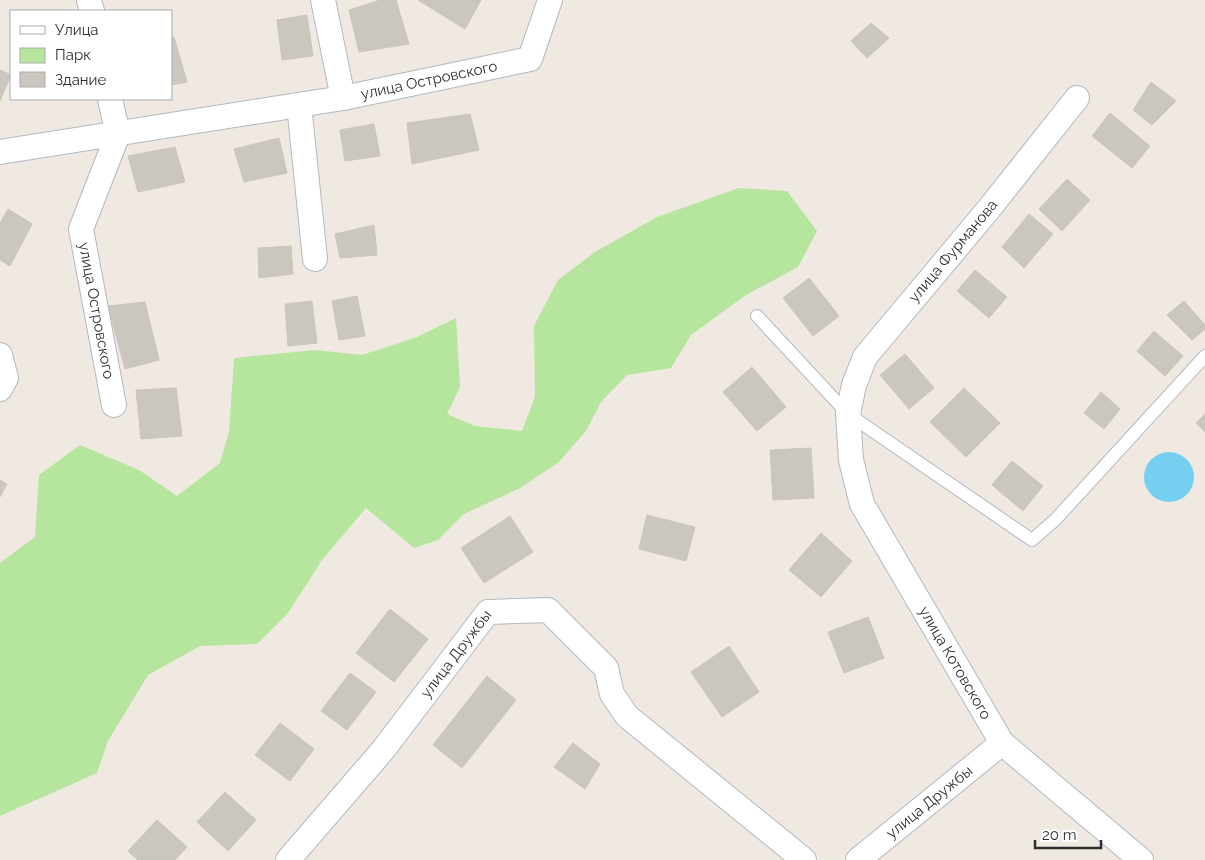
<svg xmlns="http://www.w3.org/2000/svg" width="1205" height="860" viewBox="0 0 1205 860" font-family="Raleway,sans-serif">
<rect width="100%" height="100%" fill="#efe9e1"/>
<path fill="#b6e59e" d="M739,188L787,191L817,231L798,267L746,295L691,335L671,368L627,375L601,402L586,431L559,462L520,488L464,514L438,540L414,548L366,508L322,560L288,613L257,644L200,646L148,675L108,741L97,773L0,816V563L35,537L39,475L80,445L139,470L177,496L220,463L229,432L234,358L315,350L362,355L417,337L456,318L460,387L447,414L475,426L522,431L535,397L534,326L558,280L595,252L657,217Z"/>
<circle fill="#75cff0" cx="1169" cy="477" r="25"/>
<g fill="#cbc7bf" stroke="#cbc5ba">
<path d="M380,0H396L409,44L359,52L349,10Z"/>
<path d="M418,0H481L465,29Z"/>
<path d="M307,15L313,56L282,60L277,20Z"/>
<path d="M871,23L889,38L867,58L851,41Z"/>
<path d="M174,37L187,82L171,85V38Z"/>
<path d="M0,70L11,75L0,101Z"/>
<path d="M1151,82L1176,101L1152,125L1133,110Z"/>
<path d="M1110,113L1150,146L1132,168L1092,136Z"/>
<path d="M470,114L479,150L412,164L407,123Z"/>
<path d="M374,124L380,156L345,161L340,130Z"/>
<path d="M279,138L287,173L244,182L234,149Z"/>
<path d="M175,147L185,182L138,192L128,156Z"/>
<path d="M1067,179L1090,200L1062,231L1039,209Z"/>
<path d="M8,209L32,224L10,266L0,260V223Z"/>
<path d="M1029,214L1053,234L1024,268L1002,247Z"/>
<path d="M374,225L377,255L340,258L335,234Z"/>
<path d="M291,246L293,274L259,278L258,248Z"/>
<path d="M975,270L1007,297L989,318L957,291Z"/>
<path d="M809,278L839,316L813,336L783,298Z"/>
<path d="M357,296L365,336L339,340L332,301Z"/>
<path d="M312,301L317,343L288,346L285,304Z"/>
<path d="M1184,301L1205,325V329L1192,340L1167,315Z"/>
<path d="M145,302L159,360L125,369L108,306Z"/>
<path d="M1154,331L1183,356L1165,376L1137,351Z"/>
<path d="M905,354L934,388L909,409L880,375Z"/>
<path d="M752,367L786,407L757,431L723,392Z"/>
<path d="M176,388L182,436L141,439L136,390Z"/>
<path d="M964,388L1000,423L966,457L930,422Z"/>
<path d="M1101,392L1120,409L1104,429L1084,413Z"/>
<path d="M1205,414V432L1196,423Z"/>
<path d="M811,448L814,498L773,500L770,450Z"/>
<path d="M1012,461L1043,486L1023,511L992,485Z"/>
<path d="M0,480L7,484L0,497Z"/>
<path d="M647,515L695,527L686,561L639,549Z"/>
<path d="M510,516L533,552L484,583L461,548Z"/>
<path d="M821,533L852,561L821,597L789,570Z"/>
<path d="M390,609L428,639L394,682L356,653Z"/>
<path d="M868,617L884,658L844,673L828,632Z"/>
<path d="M729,646L759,692L722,717L691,672Z"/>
<path d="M350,673L376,692L347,730L321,711Z"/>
<path d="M487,676L516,700L462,768L433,745Z"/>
<path d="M280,723L314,749L290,781L255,755Z"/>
<path d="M573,743L600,764L585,789L554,767Z"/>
<path d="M225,792L256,820L228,851L197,822Z"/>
<path d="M157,820L187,847L175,860H138L128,851Z"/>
</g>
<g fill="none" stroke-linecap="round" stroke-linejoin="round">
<defs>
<path id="lane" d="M757,316L848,414L1032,540L1055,520L1205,356"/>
<g id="street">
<path d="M89,0L92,11"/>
<path d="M323,0L343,98"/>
<path id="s1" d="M1077,98L988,210L865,357L854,385L848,414L851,460L862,504L1002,743L1141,860"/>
<path id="s2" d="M110,99L118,134L81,229L114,405"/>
<path d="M299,105L315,259"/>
<path id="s3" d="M0,152L343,98L530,59L550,0"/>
<path d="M0,355L6,378L0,389"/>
<path id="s4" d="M288,860L383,750L488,612L548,610L606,668L612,694L627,716L804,860"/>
<path id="s5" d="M858,860L1002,743"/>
</g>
</defs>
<use href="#lane" stroke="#b4b7c1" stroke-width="14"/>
<use href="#street" stroke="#b4b7c1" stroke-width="26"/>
<use href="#lane" stroke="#fff" stroke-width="12"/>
<use href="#street" stroke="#fff" stroke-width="24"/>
</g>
<g text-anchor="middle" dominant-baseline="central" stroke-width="4.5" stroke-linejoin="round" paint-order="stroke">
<g font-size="15" fill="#2e2e2e" stroke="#fff">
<text stroke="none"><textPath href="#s3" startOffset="435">улица Островского</textPath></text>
<text transform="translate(953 251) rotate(-50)">улица Фурманова</text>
<text stroke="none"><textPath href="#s2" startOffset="221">улица Островского</textPath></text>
<text stroke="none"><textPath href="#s4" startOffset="266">улица Дружбы</textPath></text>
<text stroke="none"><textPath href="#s1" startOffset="670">улица Котовского</textPath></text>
<text stroke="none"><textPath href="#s5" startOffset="92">улица Дружбы</textPath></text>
</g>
</g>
<rect x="10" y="10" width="162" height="90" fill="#ffffff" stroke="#ababab"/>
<rect x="20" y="26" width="25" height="8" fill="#ffffff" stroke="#ababab"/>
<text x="55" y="35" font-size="15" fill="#2e2e2e">Улица</text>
<rect x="20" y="48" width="25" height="15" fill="#b6e59e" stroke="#ababab"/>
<text x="55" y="60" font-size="15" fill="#2e2e2e">Парк</text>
<rect x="20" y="72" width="25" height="15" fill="#cbc7bf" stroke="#ababab"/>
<text x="55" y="85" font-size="15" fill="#2e2e2e">Здание</text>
<path d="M1035 840v8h66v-8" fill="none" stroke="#2e2e2e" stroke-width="2.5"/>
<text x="1042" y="840" font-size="15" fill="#2e2e2e" stroke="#ffffff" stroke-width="4" paint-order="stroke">20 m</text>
</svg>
